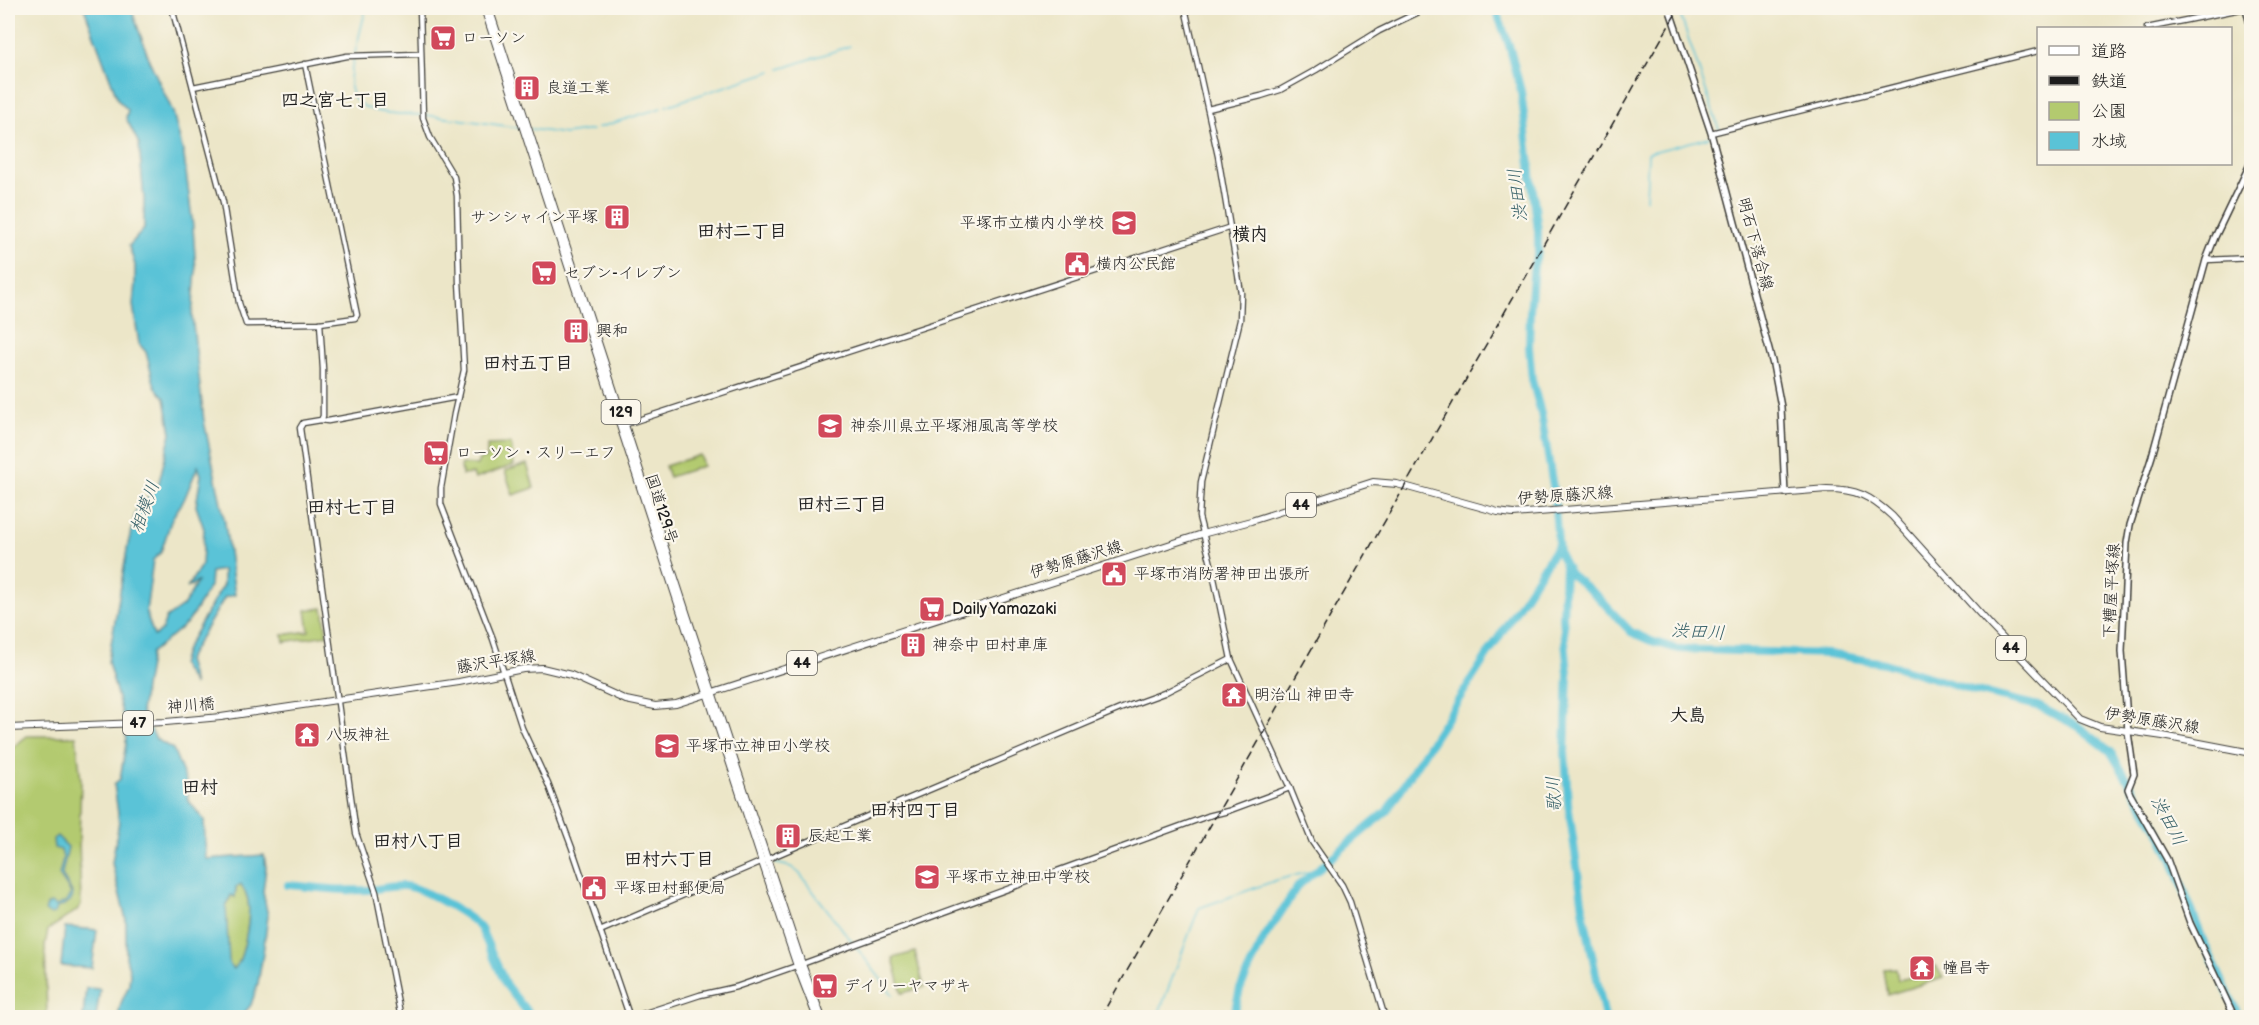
<svg xmlns="http://www.w3.org/2000/svg" width="2259" height="1025" viewBox="0 0 2259 1025" font-family="'Balsamiq Sans','Klee One',sans-serif">
<rect width="100%" height="100%" fill="#fbf7ec"/>
<filter id="ink" filterUnits="userSpaceOnUse"><feTurbulence type="fractalNoise" baseFrequency=".0167" numOctaves="2"/><feDisplacementMap in="SourceGraphic" scale="12" xChannelSelector="R" yChannelSelector="G"/><feConvolveMatrix kernelMatrix="1 2 1 2 8 2 1 2 1" color-interpolation-filters="sRGB"/></filter>
<filter id="wash" filterUnits="userSpaceOnUse"><feTurbulence type="fractalNoise" baseFrequency=".008" numOctaves="4" result="noise"/><feDisplacementMap in="SourceGraphic" scale="24" xChannelSelector="R" yChannelSelector="G"/><feGaussianBlur stdDeviation="1.35" result="paint"/><feColorMatrix in="noise" values="0 0 0 0 0 0 0 0 0 0 0 0 0 0 0 0 0 1.4 0 .05"/><feComposite in="paint" operator="in"/></filter>
<g filter="url(#wash)">
<rect width="100%" height="100%" fill="#ece6c8"/>
<g fill="#b3ca6f" stroke="#687346" stroke-width="1.5">
<path d="M511,444L514,465L475,479L473,474L462,475L461,464L477,465L479,459L487,458V445Z"/>
<path d="M700,455L703,466L669,477L665,466Z"/>
<path d="M527,464L534,488L513,495L505,471Z"/>
<path d="M323,608L327,635L284,642L283,635L309,631L306,610Z"/>
<path d="M27,736H76L81,781L79,839L81,905L76,911L48,930L45,945L47,1017H8V751Z"/>
<path d="M241,883C243,889 247,895 248,901C251,916 244,959 234,969L230,966L228,961L226,907L231,895L235,897L236,887Z"/>
<path d="M915,952L924,987L902,993L893,958Z"/>
<path d="M1936,966L1943,978L1887,995L1883,969L1896,968L1898,980L1913,977L1914,979L1924,975L1922,970Z"/>
</g>
<g fill="#5ac3d7" stroke="#3b707a" stroke-width="1.5" fill-rule="evenodd">
<path d="M84,8H131L150,62L173,112L184,156L193,227L196,271L192,316L204,421L225,523L235,595L225,597L187,660L194,685L181,665L186,649L223,585V570L211,572L210,586L189,621L151,653L141,711L156,739L173,749L186,781L188,800L204,820L206,859L264,855L266,867L263,892L268,916L263,954L258,983L251,1005L241,1017H118L121,1003L129,985L130,972L126,958V920L112,863L119,821L114,784L120,779L126,744L125,724L108,662L128,544L136,511L158,486L171,433L165,398L155,387L146,352L139,344L133,305L135,283V265L129,246L144,229V199L139,144L126,118L128,110L118,100ZM198,466L201,475L196,506L204,529L202,564L187,588L198,581L184,605L166,618L162,630L154,636L146,612L153,560L161,552L172,518L184,500ZM241,884C243,889 248,896 248,901C251,916 244,959 234,969L230,966L229,961L226,907L231,895L235,897L236,887Z"/>
<path d="M57,836L68,847L62,874C67,889 86,898 57,908L55,913L51,915L45,911L47,905L51,903L56,906L66,902L71,893L59,875L63,858L61,850L54,848L53,839Z"/>
<path d="M65,927L97,930L92,968L61,966Z"/>
<path d="M86,988L100,989L96,1017H83Z"/>
</g>
<g fill="none" stroke-linecap="round" stroke-linejoin="round">
<g stroke="#5ac3d7" stroke-width="1.5">
<path d="M1678,8L1719,129"/>
<path d="M355,53L366,8"/>
<path d="M354,58C352,67 349,77 350,87C354,117 399,113 421,115"/>
<path d="M780,69L850,46"/>
<path d="M666,106L772,71"/>
<path d="M426,115L455,119"/>
<path d="M458,119L520,128"/>
<path d="M597,128L661,108"/>
<path d="M531,129L565,134L592,130"/>
<path d="M1646,200L1648,153L1710,137"/>
<path d="M775,863L791,867L799,873L893,995"/>
<path d="M1157,1018L1199,908L1277,880L1316,870"/>
</g>
<g stroke="#5ac3d7" stroke-width="8">
<path d="M1495,8L1509,45L1521,91L1538,231V252L1534,265L1530,312L1529,347L1532,380L1541,413L1553,487L1559,553L1569,573L1597,596L1631,632L1651,641L1678,649L1829,654L1884,663L1972,690L2038,706L2079,727L2110,751L2161,835L2173,861L2203,940L2240,1018"/>
<path d="M1565,567L1563,617L1568,674L1565,752L1568,803L1584,915L1605,1018"/>
<path d="M288,885C314,887 342,892 368,890C380,889 392,885 405,886C422,888 471,915 481,929L506,985L532,1018"/>
<path d="M1233,1018L1240,989L1264,938L1299,885L1387,811L1558,545"/>
</g>
</g>
</g>
<g filter="url(#ink)">
<g fill="none" stroke-linecap="round" stroke-linejoin="round">
<defs>
<g id="tertiary">
<path d="M172,8L223,202L239,303L246,324L320,323L355,318L357,315L305,64"/>
<path d="M420,8L423,118L430,137L454,177L457,196L459,281L464,370L454,414L441,488V504L493,639L522,728L548,784L572,848L630,1018"/>
<path d="M1185,8L1218,156L1241,293L1240,320L1201,482L1199,517L1211,564L1231,659L1290,788L1312,842L1342,885L1350,902L1385,1018"/>
<path d="M2147,28L2246,8"/>
<path d="M193,87L347,56L420,54"/>
<path d="M1208,109L1261,96L1280,90L1316,70L1379,31L1427,8"/>
<path d="M1711,133L2038,51"/>
<path d="M2206,260L2252,258"/>
<path d="M320,323L323,369V416L321,420L303,423L300,428L356,833L376,892L401,1018"/>
<path d="M321,420L328,421L458,397"/>
<path d="M623,425L1231,227"/>
<path d="M600,931L891,806L1120,709L1164,693L1231,659"/>
<path d="M630,1018L700,995L736,987L802,964L1208,816L1228,811L1290,788"/>
</g>
<g id="secondary">
<path d="M1669,8L1711,133L1773,365L1781,407L1785,493"/>
<path d="M2246,8L2252,33"/>
<path d="M2235,1018L2190,923L2167,859L2130,794L2128,789L2134,774L2128,732L2122,651L2127,543L2130,525L2152,456L2206,260L2215,237L2252,160"/>
</g>
<path id="primary" d="M8,728L166,722L221,717L459,682L523,669L542,668L571,675L626,700L655,706L676,704L1202,534L1251,521L1373,482L1397,484L1498,512L1513,514L1827,489C1857,489 1870,496 1892,516L1992,627L2080,719L2100,727L2163,736L2252,753"/>
<g id="trunk">
<path d="M484,8L762,862L797,966L817,1018"/>
<path d="M489,8L735,762L802,964L822,1018"/>
</g>
</defs>
<use href="#tertiary" stroke="#3b3a36" stroke-width="7"/>
<use href="#secondary" stroke="#3b3a36" stroke-width="8"/>
<use href="#primary" stroke="#3b3a36" stroke-width="8"/>
<use href="#trunk" stroke="#3b3a36" stroke-width="8"/>
<use href="#tertiary" stroke="#fff" stroke-width="4.5"/>
<use href="#secondary" stroke="#fff" stroke-width="5"/>
<use href="#primary" stroke="#fff" stroke-width="6"/>
<use href="#trunk" stroke="#fff" stroke-width="6"/>
<path stroke="#1c1c1c" stroke-width="1.5" stroke-dasharray="9 4.5" stroke-linecap="butt" d="M1100,1018L1679,8"/>
</g>
</g>
<defs>
<symbol id="supermarket-square" viewBox="-11 -11 22 22"><rect x="-9" y="-9" width="18" height="18" rx="4" fill="#d1495b" stroke="#fbf7ec"/><path d="M-6-5.5h2.5l.6 2H6L4.5 2H-2.5L-4.4-4H-6ZM-1.5 3.2a1.3 1.3 0 1 0 .1 0ZM3 3.2a1.3 1.3 0 1 0 .1 0Z" fill="#fff"/></symbol>
<symbol id="building-square" viewBox="-11 -11 22 22"><rect x="-9" y="-9" width="18" height="18" rx="4" fill="#d1495b" stroke="#fbf7ec"/><path d="M-4-6H4V6H1V3H-1V6H-4ZM-2.5-4.3h1.7v1.8h-1.7ZM.8-4.3h1.7v1.8H.8ZM-2.5-1h1.7V.8h-1.7ZM.8-1h1.7V.8H.8Z" fill="#fff"/></symbol>
<symbol id="school-square" viewBox="-11 -11 22 22"><rect x="-9" y="-9" width="18" height="18" rx="4" fill="#d1495b" stroke="#fbf7ec"/><path d="M0-5L7-2L0 1L-7-2ZM-4 1L0 2.5L4 1V4Q0 6-4 4Z" fill="#fff"/></symbol>
<symbol id="civic-square" viewBox="-11 -11 22 22"><rect x="-9" y="-9" width="18" height="18" rx="4" fill="#d1495b" stroke="#fbf7ec"/><path d="M-.6-6.5H3V-4.5H.6V-3L4-1V1h2V6H-6V1h2V-1L-.6-3ZM-1.2 2.5V6h2.4V2.5Z" fill="#fff"/></symbol>
<symbol id="temple-square" viewBox="-11 -11 22 22"><rect x="-9" y="-9" width="18" height="18" rx="4" fill="#d1495b" stroke="#fbf7ec"/><path d="M0-6L5-2H3V0L6.5 2.5H4V6H1.5V3h-3V6H-4V2.5H-6.5L-3 0V-2H-5Z" fill="#fff"/></symbol>
</defs>
<g fill-rule="evenodd">
<use href="#supermarket-square" x="428" y="23" width="30" height="30"/>
<use href="#building-square" x="512" y="73" width="30" height="30"/>
<use href="#building-square" x="602" y="202" width="30" height="30"/>
<use href="#school-square" x="1109" y="208" width="30" height="30"/>
<use href="#civic-square" x="1062" y="249" width="30" height="30"/>
<use href="#supermarket-square" x="529" y="258" width="30" height="30"/>
<use href="#building-square" x="561" y="316" width="30" height="30"/>
<use href="#school-square" x="815" y="411" width="30" height="30"/>
<use href="#supermarket-square" x="421" y="438" width="30" height="30"/>
<use href="#civic-square" x="1099" y="559" width="30" height="30"/>
<use href="#supermarket-square" x="917" y="594" width="30" height="30"/>
<use href="#building-square" x="898" y="630" width="30" height="30"/>
<use href="#temple-square" x="1219" y="680" width="30" height="30"/>
<use href="#temple-square" x="292" y="720" width="30" height="30"/>
<use href="#school-square" x="652" y="731" width="30" height="30"/>
<use href="#building-square" x="773" y="821" width="30" height="30"/>
<use href="#school-square" x="912" y="862" width="30" height="30"/>
<use href="#civic-square" x="579" y="873" width="30" height="30"/>
<use href="#temple-square" x="1907" y="953" width="30" height="30"/>
<use href="#supermarket-square" x="810" y="971" width="30" height="30"/>
</g>
<g text-anchor="middle" dominant-baseline="central" stroke-width="4.5" stroke-linejoin="round" paint-order="stroke">
<g fill="#fbf7ec" stroke="#5f5e5a" stroke-width="1.5">
<rect x="601.5" y="400" width="39" height="24" rx="4.5"/>
<rect x="1286" y="493" width="30" height="24" rx="4.5"/>
<rect x="1996" y="636" width="30" height="24" rx="4.5"/>
<rect x="787" y="651" width="30" height="24" rx="4.5"/>
<rect x="123" y="711" width="30" height="24" rx="4.5"/>
</g>
<g font-size="15" font-weight="bold" fill="#1c1c1c">
<text x="621" y="412">129</text>
<text x="1301" y="505">44</text>
<text x="2011" y="648">44</text>
<text x="802" y="663">44</text>
<text x="138" y="723">47</text>
</g>
<g font-size="16" fill="#1c1c1c" stroke="#fbf7ec" text-anchor="start">
<text x="462" y="38">ローソン</text>
<text x="546" y="88">良道工業</text>
<text x="598" y="217" text-anchor="end">サンシャイン平塚</text>
<text x="1104" y="223" text-anchor="end">平塚市立横内小学校</text>
<text x="1096" y="264">横内公民館</text>
<text x="564" y="273">セブン-イレブン</text>
<text x="596" y="331">興和</text>
<text x="850" y="426">神奈川県立平塚湘風高等学校</text>
<text x="456" y="453">ローソン・スリーエフ</text>
<text x="1134" y="574">平塚市消防署神田出張所</text>
<text x="952" y="609">Daily Yamazaki</text>
<text x="932" y="645">神奈中 田村車庫</text>
<text x="1254" y="695">明治山 神田寺</text>
<text x="326" y="735">八坂神社</text>
<text x="686" y="746">平塚市立神田小学校</text>
<text x="808" y="836">辰起工業</text>
<text x="946" y="877">平塚市立神田中学校</text>
<text x="614" y="888">平塚田村郵便局</text>
<text x="1942" y="968">幢昌寺</text>
<text x="844" y="986">デイリーヤマザキ</text>
</g>
<g font-size="16" fill="#1c1c1c" stroke="#fbf7ec">
<text transform="translate(1755 244) rotate(75)">明石下落合線</text>
<text transform="translate(1565 496) rotate(-4)">伊勢原藤沢線</text>
<text transform="translate(661 509) rotate(72)">国道129号</text>
<text transform="translate(1076 560) rotate(-17)">伊勢原藤沢線</text>
<text transform="translate(2112 591) rotate(-87)">下糟屋平塚線</text>
<text transform="translate(496 662) rotate(-9)">藤沢平塚線</text>
<text transform="translate(191 706) rotate(-5)">神川橋</text>
<text transform="translate(2152 721) rotate(9)">伊勢原藤沢線</text>
</g>
<g font-size="18" font-weight="bold" fill="#1c1c1c" stroke="#fbf7ec">
<text x="335" y="100">四之宮七丁目</text>
<text x="742" y="231">田村二丁目</text>
<text x="1250" y="234">横内</text>
<text x="528" y="363">田村五丁目</text>
<text x="842" y="504">田村三丁目</text>
<text x="352" y="507">田村七丁目</text>
<text x="1688" y="715">大島</text>
<text x="200" y="787">田村</text>
<text x="915" y="810">田村四丁目</text>
<text x="418" y="841">田村八丁目</text>
<text x="669" y="859">田村六丁目</text>
</g>
<g font-size="18" font-style="italic" fill="#355f67" stroke="#fbf7ec">
<text transform="translate(1518 195) rotate(-97)">渋田川</text>
<text transform="translate(145 507) rotate(-70)">相模川</text>
<text transform="translate(1698 632) rotate(3)">渋田川</text>
<text transform="translate(1554 794) rotate(-93)">歌川</text>
<text transform="translate(2168 821) rotate(62)">渋田川</text>
</g>
</g>
<rect width="2259" height="1025" fill="none" stroke="#fbf7ec" stroke-width="30"/>
<rect x="2037" y="27" width="195" height="138" fill="#fbf7ec" stroke="#a29f99" stroke-width="1.5"/>
<rect x="2049" y="46" width="30" height="9" fill="#ffffff" stroke="#a29f99" stroke-width="1.5"/>
<text x="2091" y="57" font-size="18" fill="#1c1c1c">道路</text>
<rect x="2049" y="76" width="30" height="9" fill="#1c1c1c" stroke="#a29f99" stroke-width="1.5"/>
<text x="2091" y="87" font-size="18" fill="#1c1c1c">鉄道</text>
<rect x="2049" y="102" width="30" height="18" fill="#b3ca6f" stroke="#a29f99" stroke-width="1.5"/>
<text x="2091" y="117" font-size="18" fill="#1c1c1c">公園</text>
<rect x="2049" y="132" width="30" height="18" fill="#5ac3d7" stroke="#a29f99" stroke-width="1.5"/>
<text x="2091" y="147" font-size="18" fill="#1c1c1c">水域</text>
</svg>
